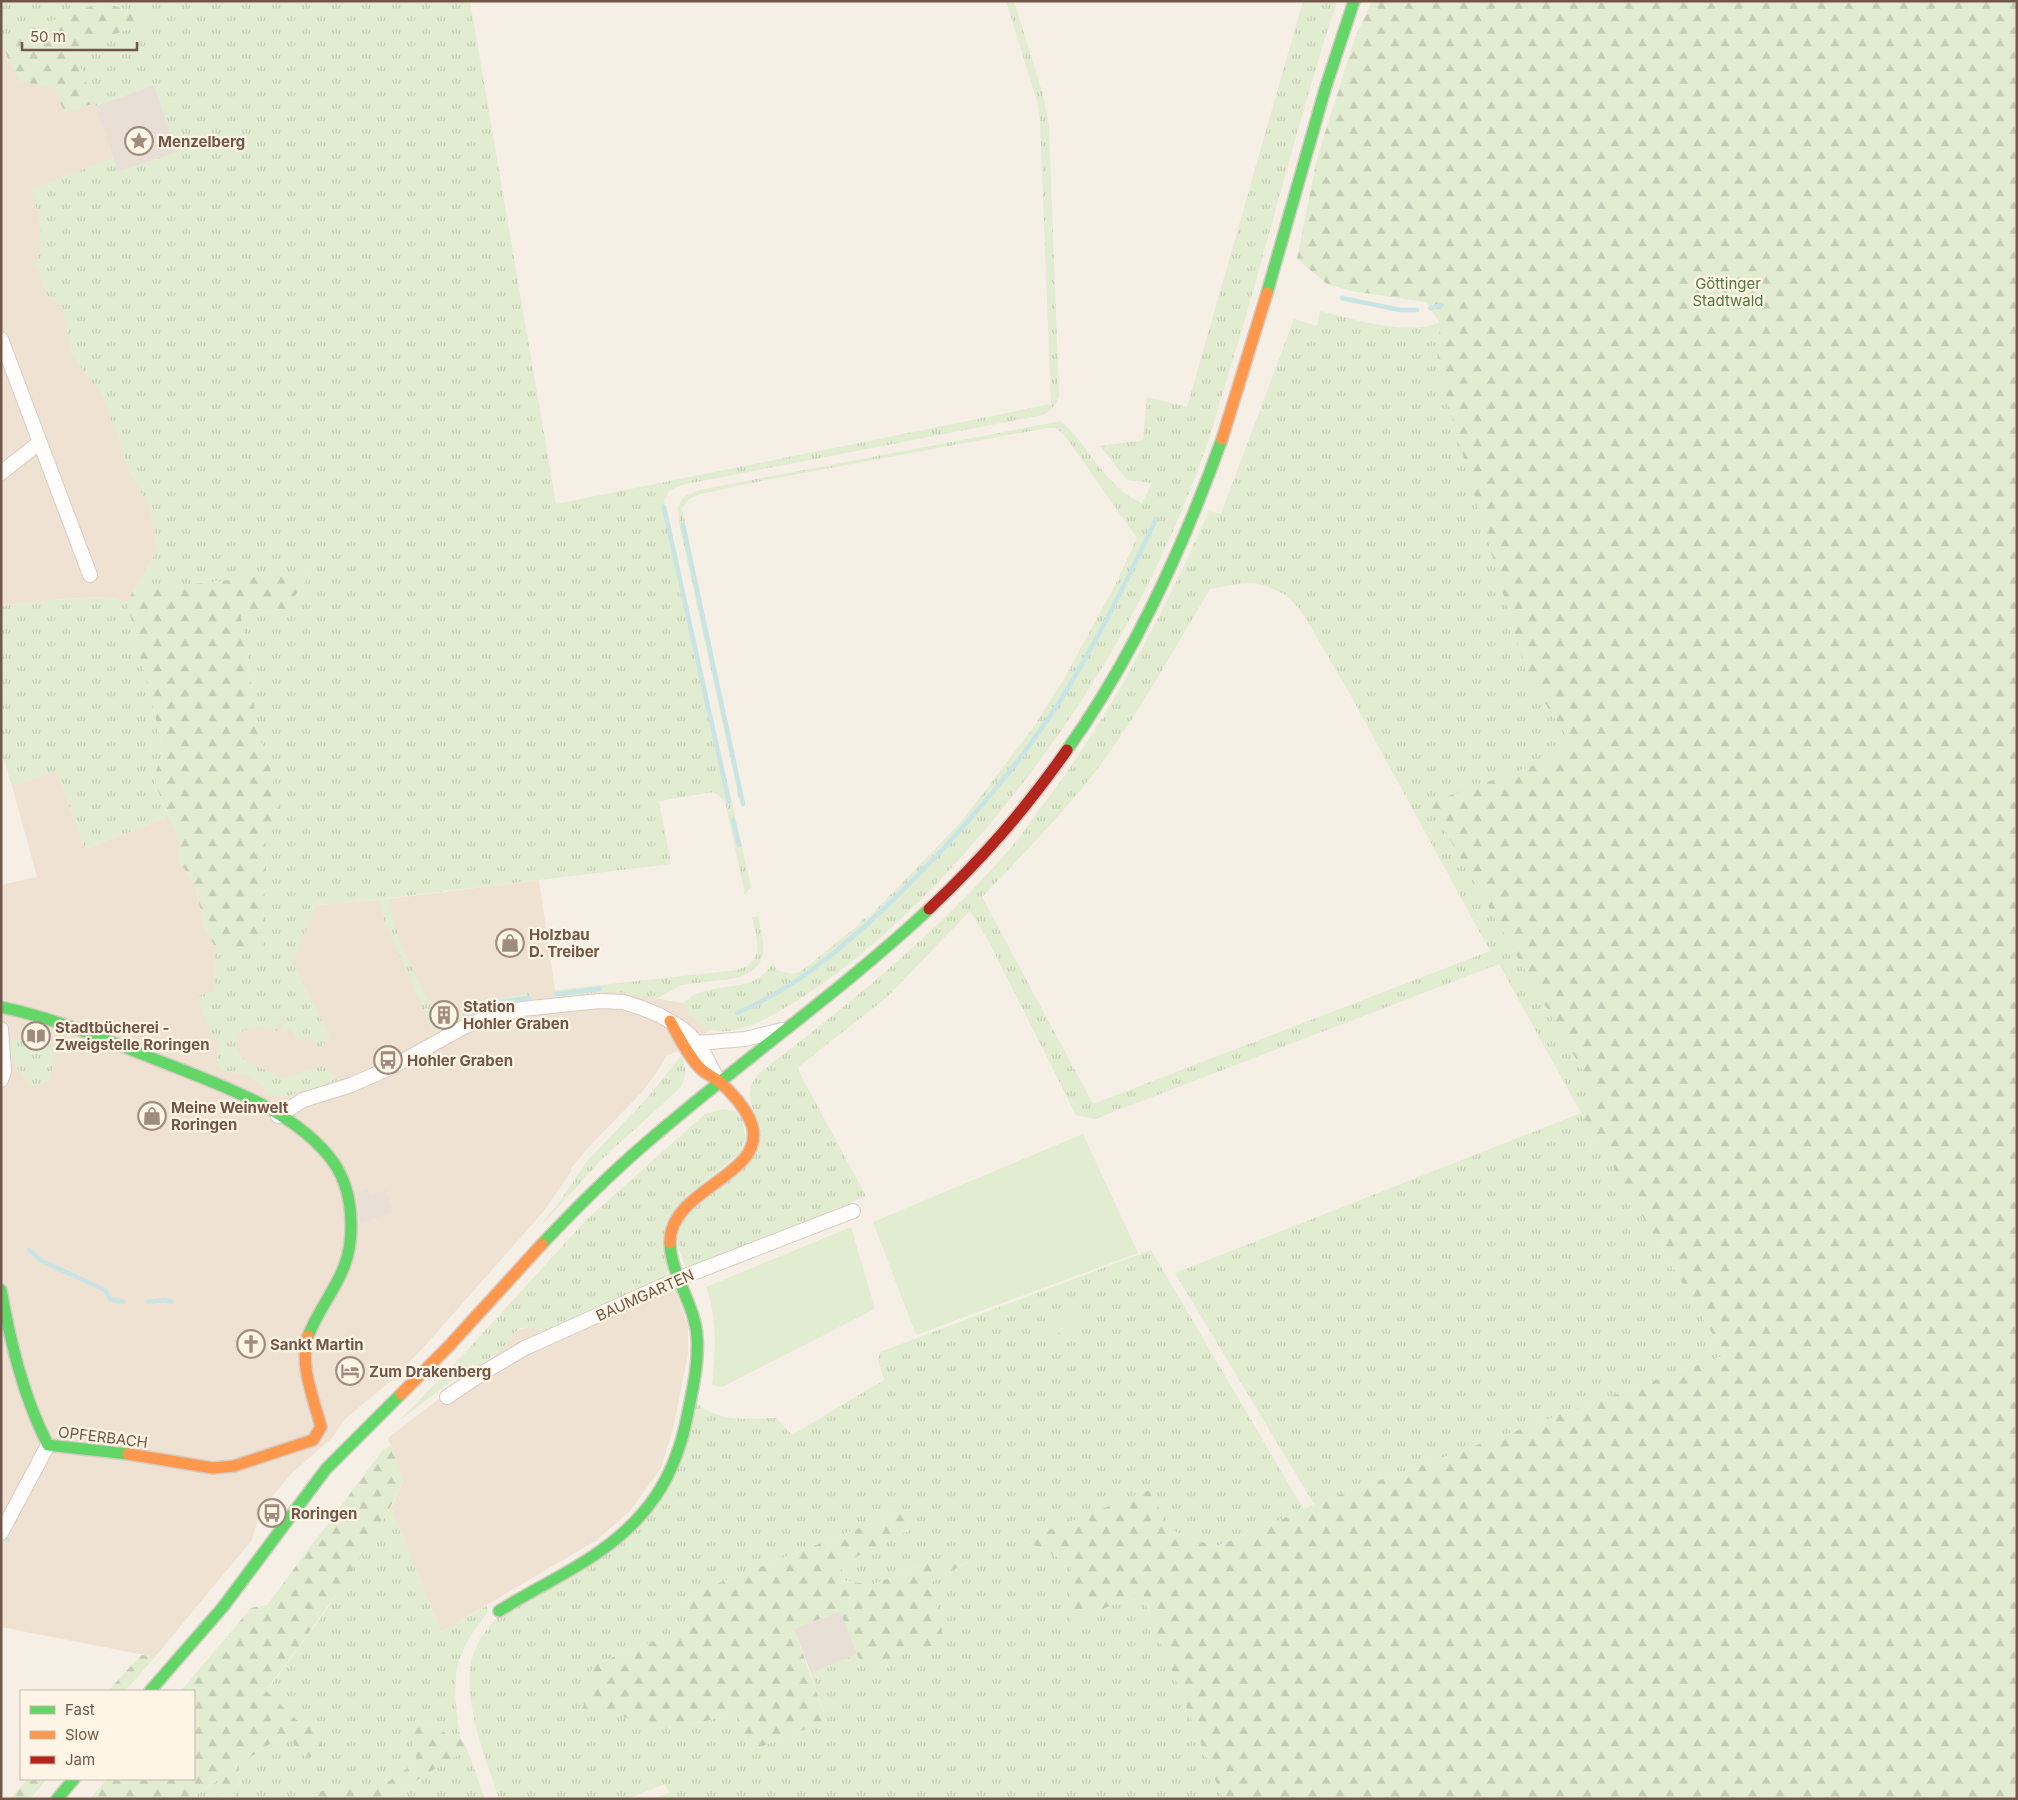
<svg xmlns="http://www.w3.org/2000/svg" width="2018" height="1800" viewBox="0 0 2018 1800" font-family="Inter,sans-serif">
<defs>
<pattern id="grass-tufts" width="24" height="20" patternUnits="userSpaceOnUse" patternTransform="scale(1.25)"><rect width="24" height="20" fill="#e2ecd1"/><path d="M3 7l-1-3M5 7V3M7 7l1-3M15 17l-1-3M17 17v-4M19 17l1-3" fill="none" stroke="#c5ccb5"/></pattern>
<pattern id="forest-firs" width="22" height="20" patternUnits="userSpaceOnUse" patternTransform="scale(1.25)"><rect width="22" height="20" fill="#e2ecd1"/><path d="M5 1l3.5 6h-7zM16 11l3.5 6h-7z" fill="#c5ccb5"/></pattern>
</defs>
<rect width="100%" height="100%" fill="#f6efe6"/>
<g fill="#efe2d3">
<path d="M1,1L94,103L118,172L177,152L172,135L231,112L313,570L133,591L127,602L105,597L63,599L1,606Z"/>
<path d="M57,771L85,849L169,817L179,841L180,862L195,885L205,929L310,920L316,905L379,900L539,880L556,997L614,991L683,1003L696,1020L705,1027L711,1029L687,1047L666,1056L661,1066L643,1091L588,1148L571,1168L572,1170L544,1211L431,1339L399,1374L344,1420L331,1439L293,1472L266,1504L256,1526L252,1540L155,1657L1,1627V885L37,877L12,786Z"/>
<path d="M670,1275L688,1326V1353L674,1425L661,1468L630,1511L597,1540L441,1632L391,1508L403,1482L388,1438L493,1357L518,1330L529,1327L541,1330Z"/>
</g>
<g fill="#e8dfd7">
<path d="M154,85L178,152L118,172L95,106Z"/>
<path d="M368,1190L370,1195L386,1190L393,1212L360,1223L357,1193Z"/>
<path d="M840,1611L857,1654L811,1673L794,1629Z"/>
</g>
<g fill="url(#grass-tufts)" fill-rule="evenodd">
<path d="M1,1H470L556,504L1051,404L1040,122L1038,105L1006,1H1014L1043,95L1049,126L1059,397C1055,405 1052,410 1043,415L681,485L669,491L664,501L751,887L745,894L725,801L714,792L659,801L671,864L389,898C394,938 418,978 435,1015L448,1009L452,1017C477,1004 501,996 529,993L530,1001L487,1009L434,1034L384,920L379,900L316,905L293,963L330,1037L320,1049L315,1045L311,1035L297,1041L292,1029L281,1032L285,1014L283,1013L277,1031C262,1025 252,1026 238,1033C238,1038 235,1044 236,1049C238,1061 273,1073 284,1078L322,1066L339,1080L291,1095L279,1097L269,1095L260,1084L248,1075L229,1072L216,1066L219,1038L212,1039L198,996L215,991L214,945L261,952L267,854L263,830L268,758L259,738L241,616L286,609L313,570L133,591L157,549L149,506L129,471L103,397L71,354L63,307L49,298L35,264C47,240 37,213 32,189L113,158L118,172L178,152L154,85L95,106L74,50L154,19L102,2L1,40Z"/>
<path d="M1303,1H1337C1295,129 1264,261 1224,389C1218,407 1213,427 1207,445C1157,587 1081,718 983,832C930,894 870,954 801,998C777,1013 733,1042 705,1027C695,1021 688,1012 683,1003C687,1000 691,996 696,994C724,982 754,993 773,963L777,970L792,974L800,972L860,924L862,920L870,916L961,822L1033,728L1065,677L1116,583L1137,538L1065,436L1056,428H1047L766,480L700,494L689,499L682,508L743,798L739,799L679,523L678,507L683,497L699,490L1061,421C1089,446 1106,488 1142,503L1152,483L1127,480L1100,446L1143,440L1147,397L1187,407Z"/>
<path d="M2017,1V1799L1742,1358L1594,1105L1581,1113L1725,1355L1314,1504L1175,1273L1581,1113L1499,964L1095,1119L1076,1115L989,942L970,911L886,998L797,1068L866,1196L697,1267L685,1266L679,1250L678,1234L684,1217L738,1173L757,1121C750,1101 744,1091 759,1073C847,1006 934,936 1007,852C1019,839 1029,824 1039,810C1109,719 1162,616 1209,511L1221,514L1294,319L1317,326L1320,311C1355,319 1401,335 1436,324C1443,321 1451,317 1458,314ZM1439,349L1469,473L1437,365ZM1254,583L1269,587L1284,594L1300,609L1346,687L1490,951L1093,1104L982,897C1022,855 1063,814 1099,767C1140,711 1174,649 1210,589L1237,584Z"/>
<path d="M105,597L127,602L164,752L156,771L163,805L169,817L85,849L57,771L12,786L1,751V606L63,599Z"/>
<path d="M758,916C764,945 772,966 737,978L681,985L660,997L653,999L614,991L556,997L555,990L737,970C766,960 757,941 752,917Z"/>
<path d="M11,1039L57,1047L50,1081L31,1087L11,1059Z"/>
<path d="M681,1056C687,1069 687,1076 680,1088L602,1159L543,1224L542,1223L557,1205L588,1160L648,1097Z"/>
<path d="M723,1109L734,1111L742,1119L746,1139L739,1154L686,1196L668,1270L664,1279L548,1331L529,1327L518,1329L501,1350L479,1366L473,1365L400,1420L461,1357L587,1219L705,1114Z"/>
<path d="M1151,1250L1304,1510L1215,1547L1166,1528L1151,1490L1024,1540L1071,1564L1143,1592L1145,1603L1223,1799H653L669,1793L665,1784L627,1799H499C486,1760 466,1710 470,1669C473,1645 488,1626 504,1610L645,1517L693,1399C715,1423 746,1419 776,1418L792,1435L884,1380L878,1360L880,1352ZM903,1511L909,1530L842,1564V1580L872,1585L933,1560L970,1561L932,1582L862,1666L857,1654L811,1673L827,1721L750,1751L737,1714L679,1727L646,1728L623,1716L601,1710L581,1713L593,1665L690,1627L680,1598Z"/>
<path d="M391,1508L441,1632L486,1606L489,1611C450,1658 452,1679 460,1737L452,1738L434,1725L410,1729L417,1761L375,1791L332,1786L310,1797L311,1799H238L239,1765L284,1734L308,1758L299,1722L266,1692L325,1612Z"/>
<path d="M467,1749L485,1799H387Z"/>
<path d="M219,1779L216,1799H191Z"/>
</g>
<g fill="url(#forest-firs)">
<path d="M1372,1H2017V1799H1223L1145,1603L1143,1592L1070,1623L1071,1564L1024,1540L1152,1489L1166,1528L1215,1547L1304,1510L1314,1504L1725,1355L1581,1113L1600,1101L1429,803L1576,750L1527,676L1437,365L1440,323L1426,302L1351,291L1327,284L1297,259L1317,158L1356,35Z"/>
<path d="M102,2L155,19L74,50L94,103L65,114L55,89L20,81L11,66L1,40Z"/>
<path d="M313,570L286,609L241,616L259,738L268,758L280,816L263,830L267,854L261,952L214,945L205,929L195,885L180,862L179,841L156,786V771L164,752L127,602L133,591Z"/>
<path d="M392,1445L403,1482C367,1557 315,1624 266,1691L299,1722L314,1725L324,1751L308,1758L284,1734L239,1765L238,1799H216L218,1779L191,1799H90L107,1779H194V1691H181L251,1608L267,1605L382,1451Z"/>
<path d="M903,1511L910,1530L842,1564V1580L872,1585L933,1560H971L932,1582L944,1642L862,1667L840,1611L794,1629L827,1721L750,1751L737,1714L679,1727L645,1728L623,1716L601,1710L581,1714L593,1665L690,1627L680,1598Z"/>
<path d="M141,1655L155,1657L125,1691H108Z"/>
<path d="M434,1725L452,1738L460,1737L467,1749L387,1799H311L310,1797L332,1786L375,1791L417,1761L409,1729Z"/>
<path d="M28,1779H47L30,1799H10Z"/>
</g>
<g fill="#e2ecd1">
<path d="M1083,1134L1138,1253L916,1335L873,1222Z"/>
<path d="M851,1227L875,1309L722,1387L712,1385C715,1352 718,1319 706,1287Z"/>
<path d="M1079,1304L1086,1323L1051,1336L1044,1316Z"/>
</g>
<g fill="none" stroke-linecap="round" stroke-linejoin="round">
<g stroke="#c8e4e5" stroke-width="4.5">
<path d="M1342,298L1400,310H1417"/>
<path d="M1430,308L1442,305"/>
<path d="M664,507L729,802"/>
<path d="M683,525L743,804"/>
<path d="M733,820L739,845"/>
<path d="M556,994L600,989"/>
<path d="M737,1013C798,987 847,944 894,899C957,837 1016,771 1063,696C1098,640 1128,579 1156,519"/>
<path d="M465,1015L500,1002L529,998"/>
<path d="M443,1028L454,1020"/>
<path d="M29,1250L42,1261L105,1290L110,1299L123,1302"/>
<path d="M148,1302L165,1300L171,1302"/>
<path d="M6,1539L7,1540"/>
</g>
<defs>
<g id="street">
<path d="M1,339L90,575"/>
<path d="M1,473L40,442"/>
<path d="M1,1029L4,1071L1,1080"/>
<path d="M697,1043L745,1039L782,1030"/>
<path d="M278,1116L303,1100L351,1085L392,1067L464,1027L484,1019L522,1009L599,1001L623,1002L639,1007L659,1015L680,1027L690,1035L702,1050L719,1082"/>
<path d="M447,1397L484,1372L525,1348L680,1278L853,1211"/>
<path d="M1,1533L48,1445"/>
</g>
<g id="fast">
<path d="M1267,293L1325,89L1354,1"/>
<path d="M1067,750C1134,656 1183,548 1222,439"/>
<path d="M1,1007C53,1018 102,1038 152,1058C212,1082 295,1108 334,1163C346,1181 351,1203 351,1225C352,1275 325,1294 308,1336"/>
<path d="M542,1244C575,1209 609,1175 645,1144C738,1063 839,993 929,909"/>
<path d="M1,1290C11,1344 23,1396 48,1445L128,1454"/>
<path d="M499,1611C529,1592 561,1577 590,1558C647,1521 676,1478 688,1412C693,1388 699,1361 697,1337C695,1304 671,1276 670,1243"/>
<path d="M150,1691L223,1607L326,1469L401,1394"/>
<path d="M57,1799L74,1779"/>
</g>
<g id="slow">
<path d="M1222,439L1267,293"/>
<path d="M670,1021C679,1037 688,1056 701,1069C706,1074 712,1076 717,1080C731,1091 746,1108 752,1125C767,1176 669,1188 670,1243"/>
<path d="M401,1394L449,1346L542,1244"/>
<path d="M128,1454L213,1468L234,1466L313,1440L321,1427C314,1399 299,1366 308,1336"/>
</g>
<path id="jam" d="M929,909C983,858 1024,811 1067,750"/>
</defs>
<use href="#street" stroke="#d7ccc4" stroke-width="16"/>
<use href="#fast" stroke="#d6cbc3" stroke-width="14"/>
<use href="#slow" stroke="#d6cbc3" stroke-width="14"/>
<use href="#jam" stroke="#d6cbc3" stroke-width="14"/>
<use href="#street" stroke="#fefdfb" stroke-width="14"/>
<use href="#fast" stroke="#63d668" stroke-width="11"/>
<use href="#slow" stroke="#ff974d" stroke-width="11"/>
<use href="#jam" stroke="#b3261e" stroke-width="11"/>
</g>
<defs>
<symbol id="sight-ring" viewBox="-11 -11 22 22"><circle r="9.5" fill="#fff5e6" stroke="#a08c7f" stroke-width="1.5"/><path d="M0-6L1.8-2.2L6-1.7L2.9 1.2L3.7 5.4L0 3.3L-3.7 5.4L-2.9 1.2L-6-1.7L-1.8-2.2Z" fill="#a08c7f"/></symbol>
<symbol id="shop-ring" viewBox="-11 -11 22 22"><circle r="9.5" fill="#fff5e6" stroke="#a08c7f" stroke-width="1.5"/><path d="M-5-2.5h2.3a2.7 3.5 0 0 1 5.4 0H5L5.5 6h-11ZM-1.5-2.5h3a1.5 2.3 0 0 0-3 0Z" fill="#a08c7f"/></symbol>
<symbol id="building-ring" viewBox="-11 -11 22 22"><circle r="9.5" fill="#fff5e6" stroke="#a08c7f" stroke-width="1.5"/><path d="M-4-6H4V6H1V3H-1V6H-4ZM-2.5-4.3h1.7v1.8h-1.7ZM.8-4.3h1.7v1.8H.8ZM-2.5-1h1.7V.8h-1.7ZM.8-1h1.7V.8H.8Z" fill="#a08c7f"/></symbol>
<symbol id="library-ring" viewBox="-11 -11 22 22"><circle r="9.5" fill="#fff5e6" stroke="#a08c7f" stroke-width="1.5"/><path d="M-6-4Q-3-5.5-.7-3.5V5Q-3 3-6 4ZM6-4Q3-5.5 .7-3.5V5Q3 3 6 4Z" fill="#a08c7f"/></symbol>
<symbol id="bus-ring" viewBox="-11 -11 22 22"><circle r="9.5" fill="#fff5e6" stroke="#a08c7f" stroke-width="1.5"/><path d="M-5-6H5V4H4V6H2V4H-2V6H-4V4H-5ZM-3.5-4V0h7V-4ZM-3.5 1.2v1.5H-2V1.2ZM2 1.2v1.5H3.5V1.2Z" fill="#a08c7f"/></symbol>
<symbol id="church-ring" viewBox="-11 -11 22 22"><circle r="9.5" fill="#fff5e6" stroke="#a08c7f" stroke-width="1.5"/><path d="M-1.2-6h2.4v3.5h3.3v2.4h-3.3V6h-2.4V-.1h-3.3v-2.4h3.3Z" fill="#a08c7f"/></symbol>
<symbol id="hotel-ring" viewBox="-11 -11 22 22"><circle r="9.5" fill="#fff5e6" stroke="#a08c7f" stroke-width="1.5"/><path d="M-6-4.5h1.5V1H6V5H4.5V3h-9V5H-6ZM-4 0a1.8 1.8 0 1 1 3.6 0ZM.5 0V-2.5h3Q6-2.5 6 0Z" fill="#a08c7f"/></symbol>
</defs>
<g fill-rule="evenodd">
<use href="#sight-ring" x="123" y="125" width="32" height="32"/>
<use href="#shop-ring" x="494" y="927" width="32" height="32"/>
<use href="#building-ring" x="428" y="999" width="32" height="32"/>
<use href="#library-ring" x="20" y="1020" width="32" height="32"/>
<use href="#bus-ring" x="372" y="1044" width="32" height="32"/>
<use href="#shop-ring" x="136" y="1100" width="32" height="32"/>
<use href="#church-ring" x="235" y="1328" width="32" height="32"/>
<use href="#hotel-ring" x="334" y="1355" width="32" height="32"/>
<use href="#bus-ring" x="256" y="1497" width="32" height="32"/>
</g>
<g text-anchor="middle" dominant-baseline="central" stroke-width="4.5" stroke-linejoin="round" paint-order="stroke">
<g font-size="15" font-weight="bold" fill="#725648" stroke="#fff5e6" text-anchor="start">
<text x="158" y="141">Menzelberg</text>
<text x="529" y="934">Holzbau<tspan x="529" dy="17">D. Treiber</tspan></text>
<text x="463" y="1006">Station<tspan x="463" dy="17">Hohler Graben</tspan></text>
<text x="55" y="1027">Stadtbücherei -<tspan x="55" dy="17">Zweigstelle Roringen</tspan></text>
<text x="407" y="1060">Hohler Graben</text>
<text x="171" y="1107">Meine Weinwelt<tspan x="171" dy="17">Roringen</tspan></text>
<text x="270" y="1344">Sankt Martin</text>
<text x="369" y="1371">Zum Drakenberg</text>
<text x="291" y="1513">Roringen</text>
</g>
<g font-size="15" fill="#527840" stroke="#fff5e6">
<text x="1728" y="283">Göttinger<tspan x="1728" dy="17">Stadtwald</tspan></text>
</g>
<g font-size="15" fill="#725648" stroke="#fff5e6">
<text transform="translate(645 1295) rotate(-24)">BAUMGARTEN</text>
<text transform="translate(103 1437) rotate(7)">OPFERBACH</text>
</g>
</g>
<rect width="2018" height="1800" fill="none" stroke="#725648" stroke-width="5"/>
<rect x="20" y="1690" width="175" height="90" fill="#fff5e6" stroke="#c7b5a7"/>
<rect x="30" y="1706" width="25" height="8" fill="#63d668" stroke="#c7b5a7"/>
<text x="65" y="1715" font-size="15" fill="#725648">Fast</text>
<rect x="30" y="1731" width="25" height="8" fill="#ff974d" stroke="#c7b5a7"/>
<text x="65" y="1740" font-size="15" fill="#725648">Slow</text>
<rect x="30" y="1756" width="25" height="8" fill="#b3261e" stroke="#c7b5a7"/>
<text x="65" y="1765" font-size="15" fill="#725648">Jam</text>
<path d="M22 42v8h115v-8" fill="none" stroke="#725648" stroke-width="2.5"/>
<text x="30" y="42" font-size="15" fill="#725648" stroke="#fff5e6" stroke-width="4" paint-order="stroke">50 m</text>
</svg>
